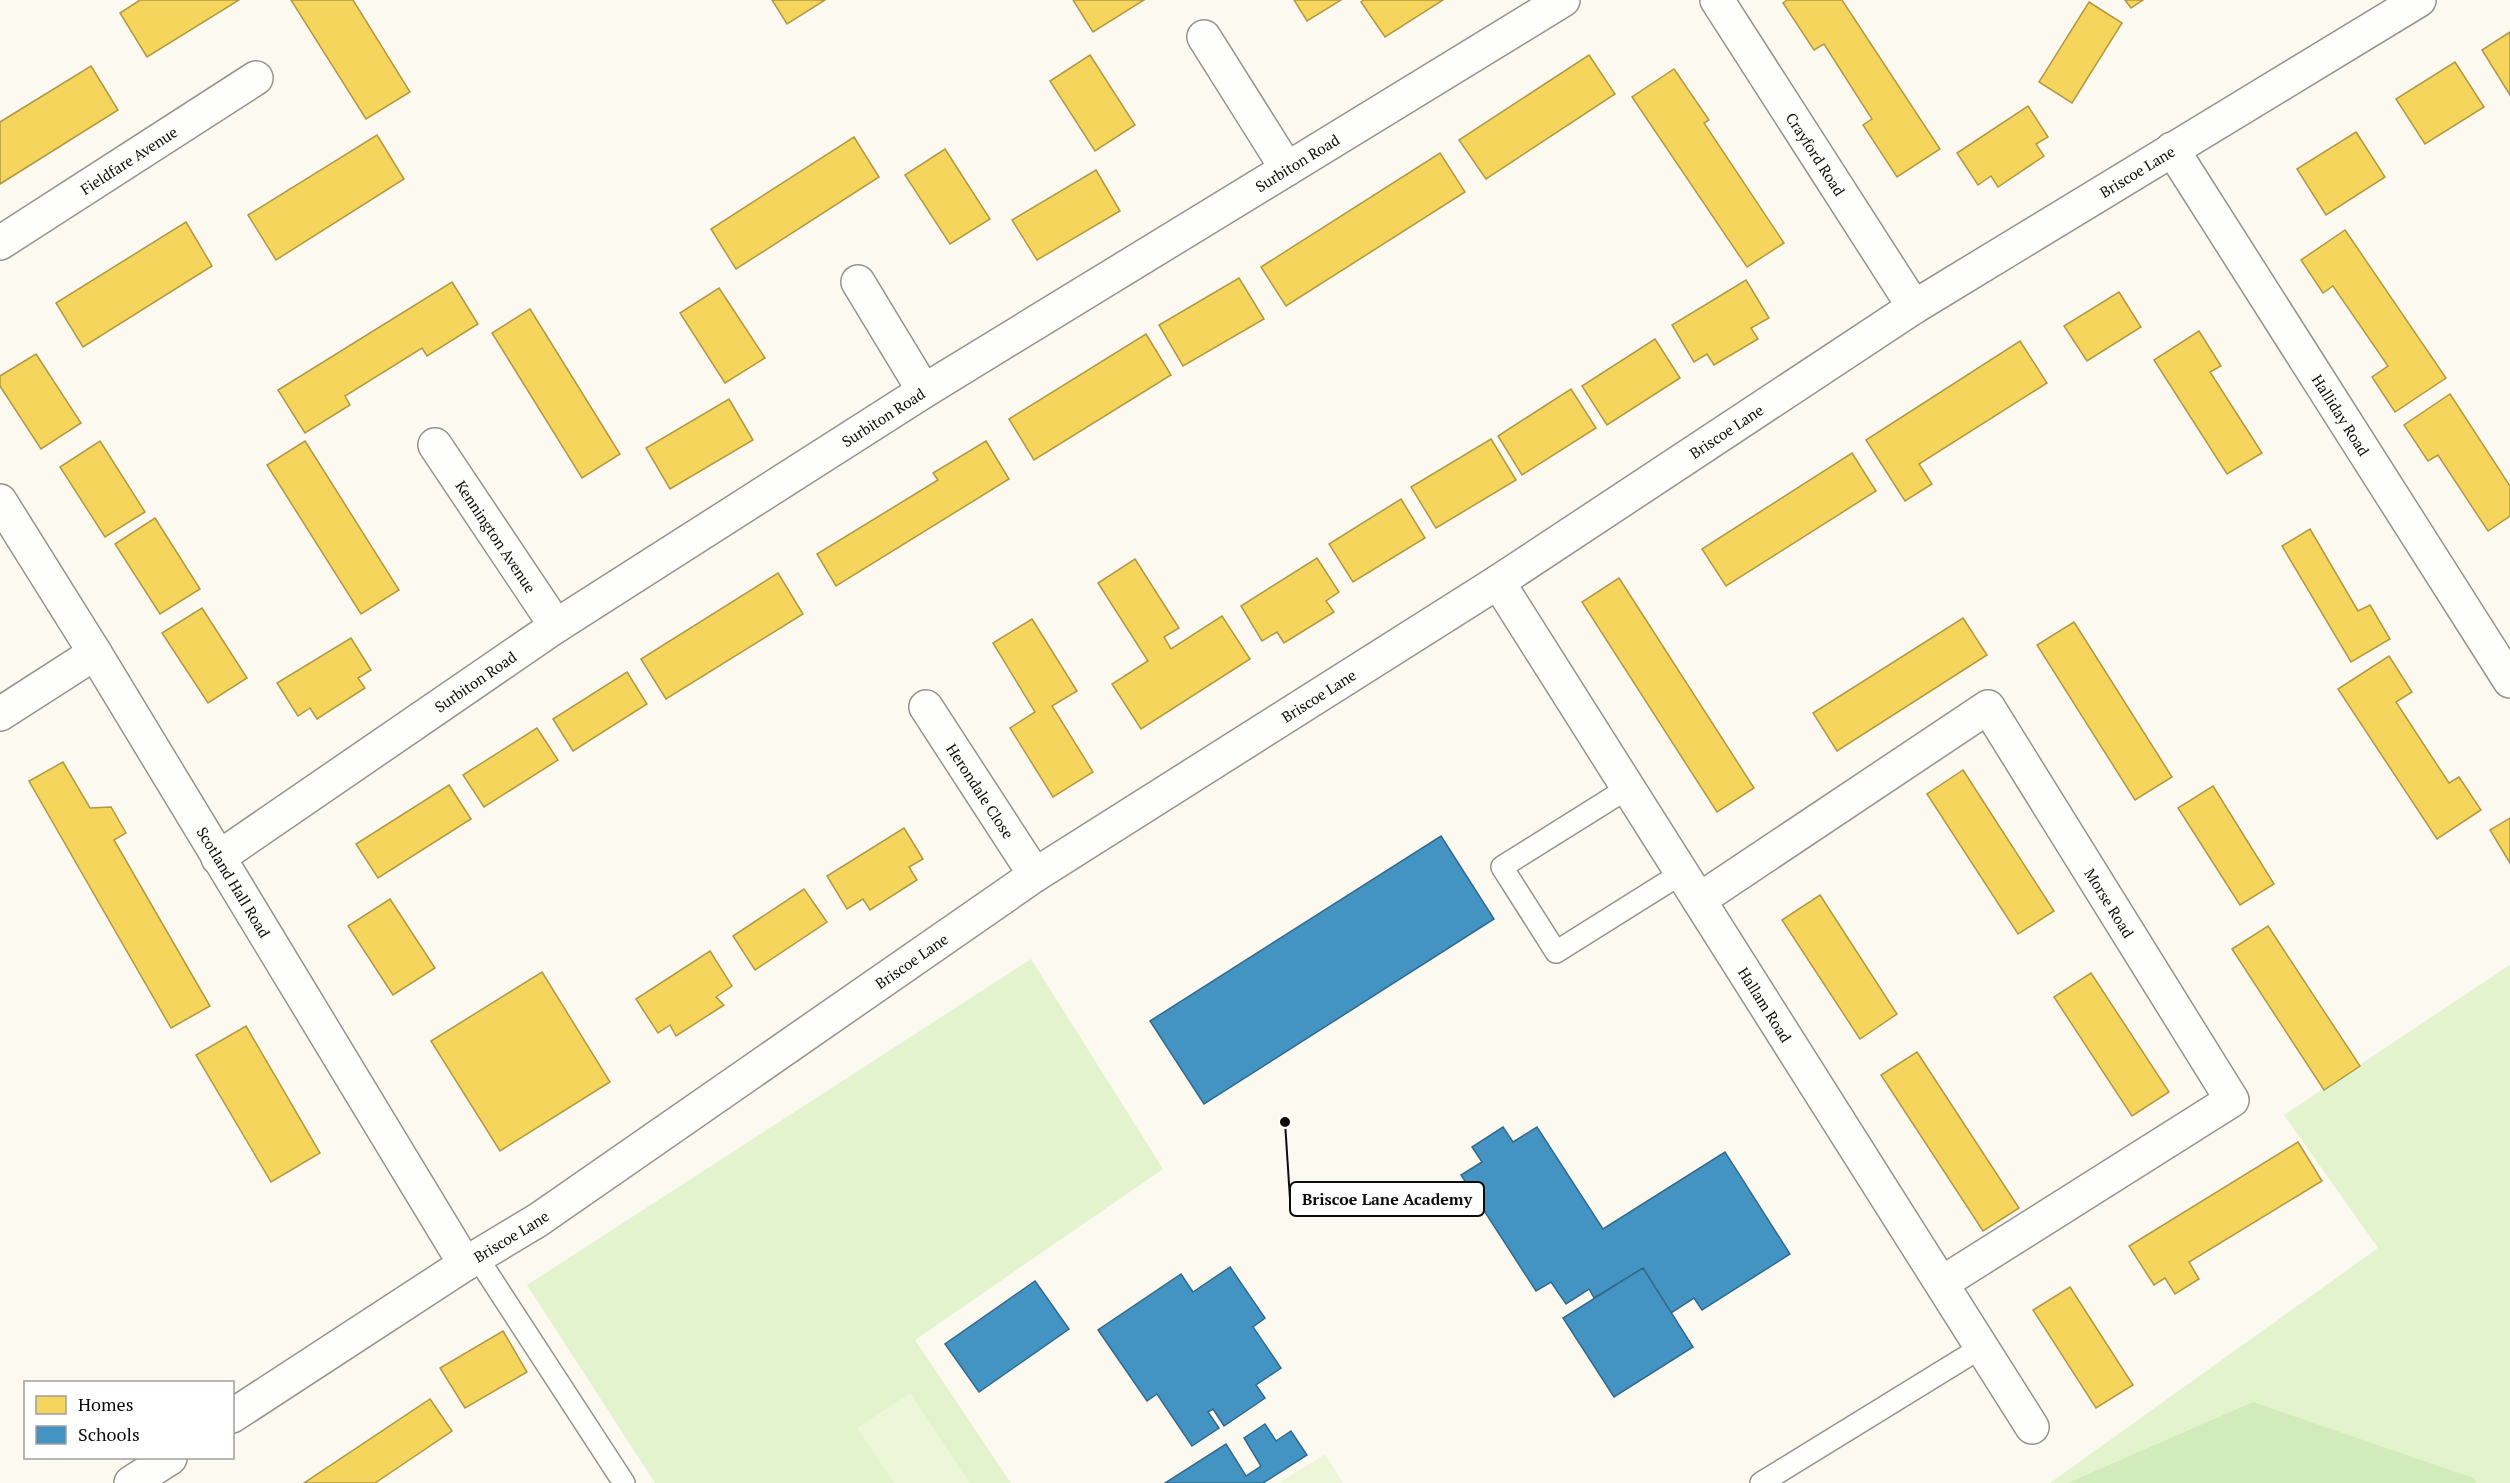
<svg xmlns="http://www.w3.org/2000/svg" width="2510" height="1483" viewBox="0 0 2510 1483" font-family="'PT Serif',serif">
<rect width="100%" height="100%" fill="#fbf9f0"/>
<g fill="#e2f3cd">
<path d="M1031,959L1163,1169L915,1340L1011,1483H655L527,1285Z"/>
<path d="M2510,965V1483H2050L2378,1248L2284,1115Z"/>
</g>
<path fill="#d2ebba" d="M2253,1402L2473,1478L2477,1483H2068Z"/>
<g fill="#edf6d8">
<path d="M910,1393L970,1483H894L857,1428Z"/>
<path d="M1325,1454L1343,1483H1279Z"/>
</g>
<g fill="#f6d55c" stroke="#b09944" stroke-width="1.5">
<path d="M140,0H239L147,57L120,13Z"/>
<path d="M291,0H353L410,92L366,119Z"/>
<path d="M772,0H825L787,24Z"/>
<path d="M1073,0H1144L1093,32Z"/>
<path d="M1294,0H1341L1307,21Z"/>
<path d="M1364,0H1443L1385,37L1361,2Z"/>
<path d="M1787,0H1842L1940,149L1897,177L1863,125L1872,119L1824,44L1814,50L1783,3Z"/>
<path d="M2125,0H2143L2131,8Z"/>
<path d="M2089,2L2122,23L2072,103L2039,82Z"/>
<path d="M2510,32V95L2482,50Z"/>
<path d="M1090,55L1135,125L1095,151L1050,81Z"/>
<path d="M1589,55L1615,94L1486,179L1459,140Z"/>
<path d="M2455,62L2484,107L2425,144L2396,99Z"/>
<path d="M91,66L118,110L0,184V122Z"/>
<path d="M1674,69L1709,120L1704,123L1784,243L1747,267L1632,97Z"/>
<path d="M2028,106L2048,137L2036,144L2044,156L1998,187L1991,176L1978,185L1957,153Z"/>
<path d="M2356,132L2385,177L2326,215L2297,169Z"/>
<path d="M377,135L404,179L276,260L248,215Z"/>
<path d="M854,137L879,177L736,269L711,229Z"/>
<path d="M945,149L990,219L950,244L905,175Z"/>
<path d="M1440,153L1465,192L1286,306L1261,267Z"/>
<path d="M1096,170L1120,211L1037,260L1012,220Z"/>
<path d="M186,222L212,266L83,347L56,303Z"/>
<path d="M2345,230L2446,378L2395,412L2372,377L2388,366L2333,286L2323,293L2301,260Z"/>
<path d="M1239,278L1264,319L1183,366L1159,325Z"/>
<path d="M1746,280L1769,318L1751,328L1758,339L1714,365L1707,354L1694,362L1672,325Z"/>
<path d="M452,282L478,324L427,356L422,348L345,396L350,405L305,433L278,390Z"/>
<path d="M719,288L765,358L725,383L680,313Z"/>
<path d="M2119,292L2141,327L2087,361L2064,326Z"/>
<path d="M530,309L620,454L582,478L492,333Z"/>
<path d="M2199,331L2221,366L2210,372L2262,453L2227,474L2154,360Z"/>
<path d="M1146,334L1171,375L1034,460L1009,419Z"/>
<path d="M1655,339L1680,378L1607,425L1582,386Z"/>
<path d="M2020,341L2047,383L1919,464L1932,484L1905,501L1866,440Z"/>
<path d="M36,354L81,423L41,449L0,386V376Z"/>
<path d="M1571,389L1596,428L1522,475L1498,436Z"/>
<path d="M2450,394L2510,486V516L2488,531L2438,455L2428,461L2404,425Z"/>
<path d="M729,399L753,440L670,489L646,448Z"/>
<path d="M1491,439L1516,480L1436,528L1411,487Z"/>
<path d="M100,441L145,512L105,537L60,467Z"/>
<path d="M305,441L399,590L361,614L267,465Z"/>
<path d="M986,441L1009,479L836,586L817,554L938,480L933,473Z"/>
<path d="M1852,453L1876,491L1726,586L1702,549Z"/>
<path d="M1401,499L1425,538L1353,582L1329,544Z"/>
<path d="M155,518L200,589L160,614L115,544Z"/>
<path d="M2310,529L2358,611L2370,605L2390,639L2351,662L2282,546Z"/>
<path d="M1317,558L1339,592L1326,601L1334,612L1284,643L1277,632L1262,641L1241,606Z"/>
<path d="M1135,559L1179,628L1164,637L1171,649L1222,616L1250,659L1141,729L1112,684L1148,661L1098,583Z"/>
<path d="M778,573L803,614L666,699L641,659Z"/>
<path d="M1619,578L1754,788L1717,812L1582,602Z"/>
<path d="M202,608L247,678L208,703L162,633Z"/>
<path d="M1963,618L1987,655L1837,751L1813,713Z"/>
<path d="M1032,619L1077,691L1052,706L1093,772L1053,797L1010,728L1035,712L993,643Z"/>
<path d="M2074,622L2172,777L2135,800L2037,645Z"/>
<path d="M351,638L371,670L358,678L365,688L317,719L310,708L298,716L277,683Z"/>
<path d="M2389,656L2412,692L2396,702L2449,783L2459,777L2481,810L2437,839L2338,689Z"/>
<path d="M627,672L647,704L573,751L553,719Z"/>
<path d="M537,728L558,760L484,807L463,775Z"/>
<path d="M63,762L90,808L111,807L126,833L114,840L210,1006L171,1028L29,781Z"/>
<path d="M1963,770L2054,911L2018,934L1927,794Z"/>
<path d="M449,785L471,819L378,878L356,844Z"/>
<path d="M2213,786L2274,884L2240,905L2178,808Z"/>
<path d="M2510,818V863L2490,830Z"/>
<path d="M904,828L923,859L909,867L917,880L870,910L863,899L847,909L827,876Z"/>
<path d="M804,889L827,922L755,970L733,936Z"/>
<path d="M1820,895L1897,1014L1860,1039L1782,920Z"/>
<path d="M390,899L435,968L393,995L348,926Z"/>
<path d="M2268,926L2360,1066L2324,1090L2232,949Z"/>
<path d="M710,951L732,986L716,997L724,1005L676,1036L670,1025L658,1033L636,999Z"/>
<path d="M542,972L610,1082L500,1151L431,1041Z"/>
<path d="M2091,973L2169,1092L2132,1116L2054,997Z"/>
<path d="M246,1026L320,1153L271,1182L196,1055Z"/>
<path d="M1917,1052L2019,1208L1983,1231L1881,1075Z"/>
<path d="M2298,1142L2322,1181L2189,1262L2199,1279L2175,1294L2165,1278L2154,1285L2129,1246Z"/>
<path d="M2070,1287L2133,1385L2096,1408L2033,1310Z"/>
<path d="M503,1331L527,1372L465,1408L440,1368Z"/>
<path d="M430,1399L452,1431L375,1483H304Z"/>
</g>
<g fill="#4393c3" stroke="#326a8c" stroke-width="1.5">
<path d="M1441,836L1494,919L1204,1104L1150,1021Z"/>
<path d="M1503,1127L1513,1142L1537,1127L1603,1229L1725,1152L1790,1254L1702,1310L1694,1298L1671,1313L1643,1268L1594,1298L1589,1289L1566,1304L1551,1282L1536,1291L1461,1175L1482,1162L1472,1147Z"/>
<path d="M1230,1267L1265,1318L1253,1327L1281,1368L1256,1385L1265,1398L1224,1426L1213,1409L1208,1412L1219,1428L1192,1446L1157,1394L1147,1401L1098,1330L1181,1274L1193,1292Z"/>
<path d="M1643,1268L1693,1347L1614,1397L1563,1318Z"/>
<path d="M1035,1281L1069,1329L979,1392L945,1344Z"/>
<path d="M1265,1424L1276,1441L1291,1431L1307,1455L1263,1483H1165L1226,1444L1246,1476L1261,1466L1244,1438Z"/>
</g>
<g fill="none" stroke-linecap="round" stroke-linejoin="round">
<defs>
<g id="service">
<path d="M1628,788L1502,867L1556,952L1682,873"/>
<path d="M477,1257L624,1483"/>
<path d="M1761,1483L1982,1347"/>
</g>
<g id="minor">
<path id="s1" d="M1717,0L1914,307"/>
<path d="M1204,37L1287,169"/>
<path id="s2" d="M2172,149L2510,681"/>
<path id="s3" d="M0,243L256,78"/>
<path d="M858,282L924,391"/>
<path id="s4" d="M435,445L556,626"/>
<path id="s5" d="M0,501L95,653L465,1264"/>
<path id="s6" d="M1498,582L2032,1427"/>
<path id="s7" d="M926,707L1035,875"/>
<path d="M0,714L95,653"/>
<path id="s8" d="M218,858L556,626L924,391L1563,0"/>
<path id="s9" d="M1699,900L1988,707L2232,1100L1942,1283"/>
</g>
<g id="tertiary">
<path id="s10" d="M232,1416L465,1264L538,1220L1035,875L1498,582L1914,307L2419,0"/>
<path d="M131,1483L170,1458"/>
</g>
</defs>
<use href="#service" stroke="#94938f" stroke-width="24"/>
<use href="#minor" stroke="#94938f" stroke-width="36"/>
<use href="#tertiary" stroke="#94938f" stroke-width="36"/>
<use href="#service" stroke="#fefefd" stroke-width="21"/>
<use href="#minor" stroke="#fefefd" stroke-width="33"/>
<use href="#tertiary" stroke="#fefefd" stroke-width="33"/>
</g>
<g text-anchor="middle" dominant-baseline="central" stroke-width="6" stroke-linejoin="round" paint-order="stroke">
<g font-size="15" fill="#0c0c0c" stroke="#fff">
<text stroke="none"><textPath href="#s1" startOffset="183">Crayford Road</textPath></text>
<text stroke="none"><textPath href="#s3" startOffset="153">Fieldfare Avenue</textPath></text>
<text stroke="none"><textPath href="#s8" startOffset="1284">Surbiton Road</textPath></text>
<text stroke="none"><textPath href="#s10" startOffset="2276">Briscoe Lane</textPath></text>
<text stroke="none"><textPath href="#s2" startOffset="315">Halliday Road</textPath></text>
<text stroke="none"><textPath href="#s8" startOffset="798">Surbiton Road</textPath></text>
<text stroke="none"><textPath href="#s10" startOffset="1790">Briscoe Lane</textPath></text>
<text stroke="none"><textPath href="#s4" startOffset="110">Kennington Avenue</textPath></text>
<text stroke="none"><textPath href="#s8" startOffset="312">Surbiton Road</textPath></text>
<text stroke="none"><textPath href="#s10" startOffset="1304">Briscoe Lane</textPath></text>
<text stroke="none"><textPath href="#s7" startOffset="100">Herondale Close</textPath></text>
<text stroke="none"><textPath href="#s5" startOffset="447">Scotland Hall Road</textPath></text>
<text stroke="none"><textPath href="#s9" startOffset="578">Morse Road</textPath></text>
<text stroke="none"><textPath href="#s10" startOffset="818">Briscoe Lane</textPath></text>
<text stroke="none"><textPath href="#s6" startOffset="500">Hallam Road</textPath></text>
<text stroke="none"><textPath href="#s10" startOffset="332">Briscoe Lane</textPath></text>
</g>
</g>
<path fill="none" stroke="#0c0c0c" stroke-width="2" d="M1285 1122L1290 1199"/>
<circle fill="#0c0c0c" stroke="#fff" stroke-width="2" cx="1285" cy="1122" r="6"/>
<rect fill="#fff" stroke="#0c0c0c" stroke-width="2" x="1290" y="1182" width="194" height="34" rx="6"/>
<g font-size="16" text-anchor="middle" font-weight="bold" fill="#0c0c0c">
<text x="1387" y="1205">Briscoe Lane Academy</text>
</g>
<rect x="24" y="1381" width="210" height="78" fill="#ffffff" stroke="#9e9e9e" stroke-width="1.5"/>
<rect x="36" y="1396" width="30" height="18" fill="#f6d55c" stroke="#9e9e9e" stroke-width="1.5"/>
<text x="78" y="1411" font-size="18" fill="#0c0c0c">Homes</text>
<rect x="36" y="1426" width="30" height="18" fill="#4393c3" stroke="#9e9e9e" stroke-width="1.5"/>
<text x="78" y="1441" font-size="18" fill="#0c0c0c">Schools</text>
</svg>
